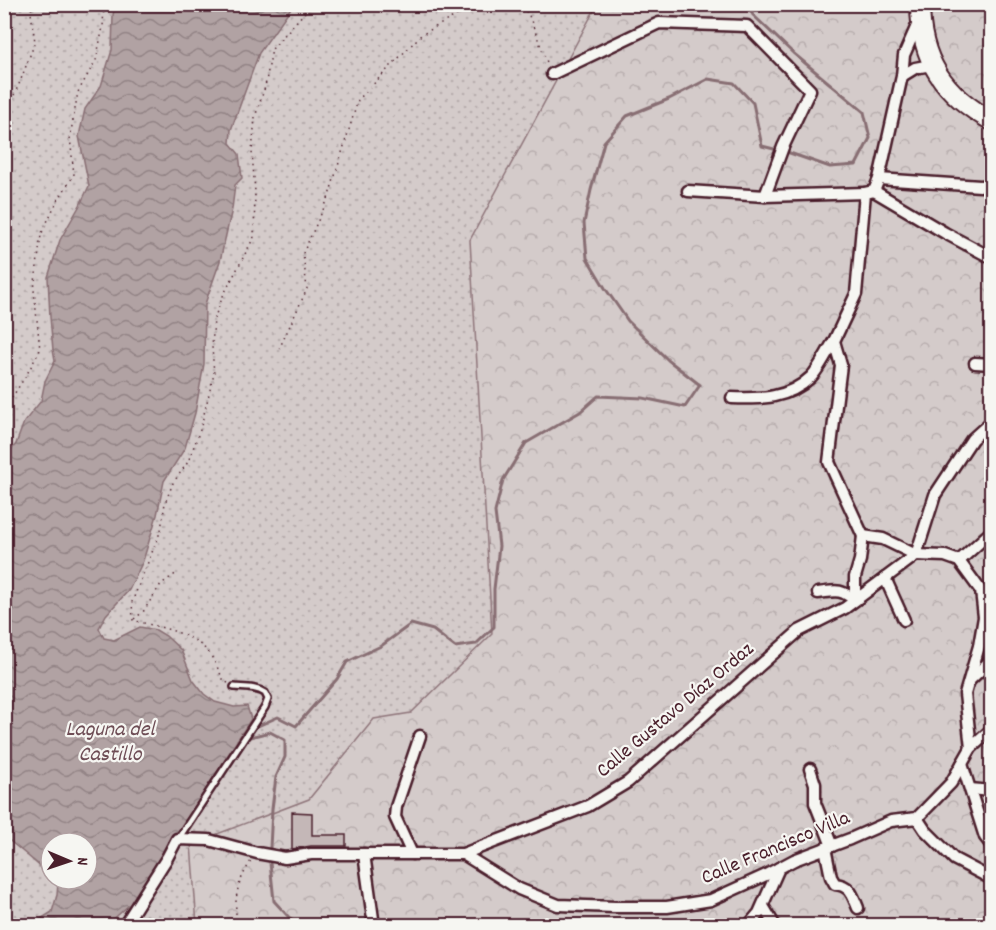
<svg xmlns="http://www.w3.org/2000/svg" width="996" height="930" viewBox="0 0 996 930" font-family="Dekko,sans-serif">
<defs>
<pattern id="forest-crowns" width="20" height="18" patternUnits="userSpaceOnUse" patternTransform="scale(1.5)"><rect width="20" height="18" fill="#d4cbca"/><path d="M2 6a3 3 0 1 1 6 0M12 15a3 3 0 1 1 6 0" fill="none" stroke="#b8aeae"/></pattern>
<pattern id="park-dots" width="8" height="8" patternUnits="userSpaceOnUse" patternTransform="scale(1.5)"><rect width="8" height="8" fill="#d4cbca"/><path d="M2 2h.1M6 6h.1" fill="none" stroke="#b8aeae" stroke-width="1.8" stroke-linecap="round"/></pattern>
<pattern id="water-waves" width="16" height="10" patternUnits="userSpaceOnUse" patternTransform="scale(1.5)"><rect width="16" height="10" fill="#b1a2a3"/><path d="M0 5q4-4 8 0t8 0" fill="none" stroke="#928385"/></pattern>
</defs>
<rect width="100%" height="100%" fill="#ece9e6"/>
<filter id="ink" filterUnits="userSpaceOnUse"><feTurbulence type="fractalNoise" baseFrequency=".0167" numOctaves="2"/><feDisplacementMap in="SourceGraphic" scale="12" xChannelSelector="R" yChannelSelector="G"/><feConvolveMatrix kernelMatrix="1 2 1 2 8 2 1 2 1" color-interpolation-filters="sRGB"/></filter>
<g filter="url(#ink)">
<path fill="url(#forest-crowns)" stroke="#8f757a" stroke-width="1.5" d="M293,5H991V925H107Z"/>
<path fill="url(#park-dots)" stroke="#8f757a" stroke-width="1.5" fill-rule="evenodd" d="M5,5H597L470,240L492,634L411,713L374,719L309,799L191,844L197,925L5,926ZM51,843H87V879H51Z"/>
<path fill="url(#water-waves)" stroke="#886e73" stroke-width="1.5" d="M115,5H293L259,53L231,130L230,143L239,154L242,178L235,185L232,209L220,261L205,304L204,364L195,413L185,448L164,481L157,515L143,561L129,590L106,615L99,628L104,638L114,640L140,627L156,630L166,636L181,650L193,680L204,694L215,702L234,707L247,706L251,719L160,861L130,904L107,925H31L52,912L57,895L58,883L54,879H87V843H51V876L28,856L5,837V457L16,444L24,422L41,401L45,381L55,361L53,350L50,317L48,277L60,240L80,205L89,186L79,136L85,109L101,86L112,50L113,15Z"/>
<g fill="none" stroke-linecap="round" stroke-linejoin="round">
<g stroke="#886e73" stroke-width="3">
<path d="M746,4L753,15L793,53L864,112L870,138L856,165L830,167L784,151"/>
<path d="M242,733L278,717L296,726L337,679L347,662L381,646L411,624L433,630L455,647L476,644L494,627V589L499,546L495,512L503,480L526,443L580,412L598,396L643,398L685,407L700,385L668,360L628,321L605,288L587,258L584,223L591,190L604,142L627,116L669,99L708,79L734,83L753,103L762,146L778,150"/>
<path d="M238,740L270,732L285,740V757L276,777L272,809L270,848"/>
<path d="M270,863L274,901L297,926"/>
</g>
</g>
<path fill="#c4b7b7" stroke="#4a1f2b" stroke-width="1.5" d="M292,812L312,813V835H346V846H311L292,849Z"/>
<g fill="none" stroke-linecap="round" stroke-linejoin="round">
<defs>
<path id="lane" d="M178,839L265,707L268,699L265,693C256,687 245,688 234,687"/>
<g id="street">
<path d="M552,74L659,23L747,26L810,90L783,147L765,196"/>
<path d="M902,76L915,68L931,65"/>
<path d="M879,179L980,186L992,185"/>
<path d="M688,191L765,196L865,193"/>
<path d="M874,191L945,233L992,258"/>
<path d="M975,363L992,364"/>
<path d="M732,398C761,399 788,399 811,377C819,369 827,352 834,341"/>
<path d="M863,536L829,462L841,365L834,341L856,294L865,193L874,191L879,179L902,76L904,55L919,21"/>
<path d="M863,536L883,539L916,555L945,556L959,561L981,591L984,617L979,646L965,694L971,748"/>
<path d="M959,561L992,531"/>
<path d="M885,578L904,620"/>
<path d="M818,593C836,591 839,588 855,600"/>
<path d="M855,600V577L860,560L863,536"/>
<path d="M970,680L992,659"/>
<path d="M962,764L985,837L992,846"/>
<path d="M810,769L815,784V803L832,846"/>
<path d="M970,789L992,791"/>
<path d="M917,818L925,830L954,859L992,879"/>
<path d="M825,848L831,877L835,884C851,886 852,894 858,908"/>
<path d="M364,854L374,926"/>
<path d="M412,854L395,817L396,807L420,736"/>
<path d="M463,854L519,889L558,905L615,907H667L711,900L766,875L794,860L850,839L891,821L917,818L951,783L971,748L992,729"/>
<path d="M763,906L775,926"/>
<path d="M124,926L167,858L177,839L209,840L257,853L285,858L311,854H463L588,806L628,782L799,631L845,608L916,555L935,495L972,439L992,421"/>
<path d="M748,926L759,913L779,868"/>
</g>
<path id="primary" d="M920,4C920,60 944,95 992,121"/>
</defs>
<use href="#lane" stroke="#4a1f2b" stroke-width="10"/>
<use href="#street" stroke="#4a1f2b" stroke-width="15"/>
<use href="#primary" stroke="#4a1f2b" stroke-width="22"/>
<g stroke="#4a1f2b" stroke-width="1.5" stroke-dasharray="1.5 4.5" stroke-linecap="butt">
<path d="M516,4L528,13L548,65"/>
<path d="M4,117L20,82L35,42L31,13L32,4"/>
<path d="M279,349L307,289L303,253L328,199L358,100L421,35L477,4"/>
<path d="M4,414L11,399L27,374L40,350L34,290L41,235L56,203L74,175L70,137L78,92L96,60L103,27L104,4"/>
<path d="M134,619L143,612L161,584L177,573"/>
<path d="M228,683L224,681C220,673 216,664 211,656C194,631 159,628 133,620L132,602L161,530L165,503L173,483L188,462L200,430L214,374L212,347L214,319L223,296L254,237L255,192L252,152L255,117L265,87L272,49L312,4"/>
<path d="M237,926C234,898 236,885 251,861"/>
</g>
<use href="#lane" stroke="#f6f6f2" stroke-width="5"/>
<use href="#street" stroke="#f6f6f2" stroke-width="10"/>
<use href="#primary" stroke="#f6f6f2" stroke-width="18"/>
</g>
</g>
<g text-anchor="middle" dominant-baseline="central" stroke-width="4.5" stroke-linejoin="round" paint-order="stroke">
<g font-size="21" fill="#4a1f2b" stroke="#f6f6f2">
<text transform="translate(676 711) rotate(-40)">Calle Gustavo Díaz Ordaz</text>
<text transform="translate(776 849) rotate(-23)">Calle Francisco Villa</text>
</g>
<g font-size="22" font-style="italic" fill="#6e4d55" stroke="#f6f6f2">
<text x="110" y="730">Laguna del<tspan x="110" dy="25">Castillo</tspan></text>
</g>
</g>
<rect width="996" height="930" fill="none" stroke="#f6f6f2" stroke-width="24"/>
<rect x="12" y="12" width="972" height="906" fill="none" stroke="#4a1f2b" stroke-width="2" filter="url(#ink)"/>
<g transform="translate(69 861) rotate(92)"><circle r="28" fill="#f6f6f2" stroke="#b1a0a2" stroke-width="1.5"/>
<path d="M0-4.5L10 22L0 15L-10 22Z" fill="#4a1f2b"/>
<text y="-9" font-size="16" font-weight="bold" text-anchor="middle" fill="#4a1f2b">N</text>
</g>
</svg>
